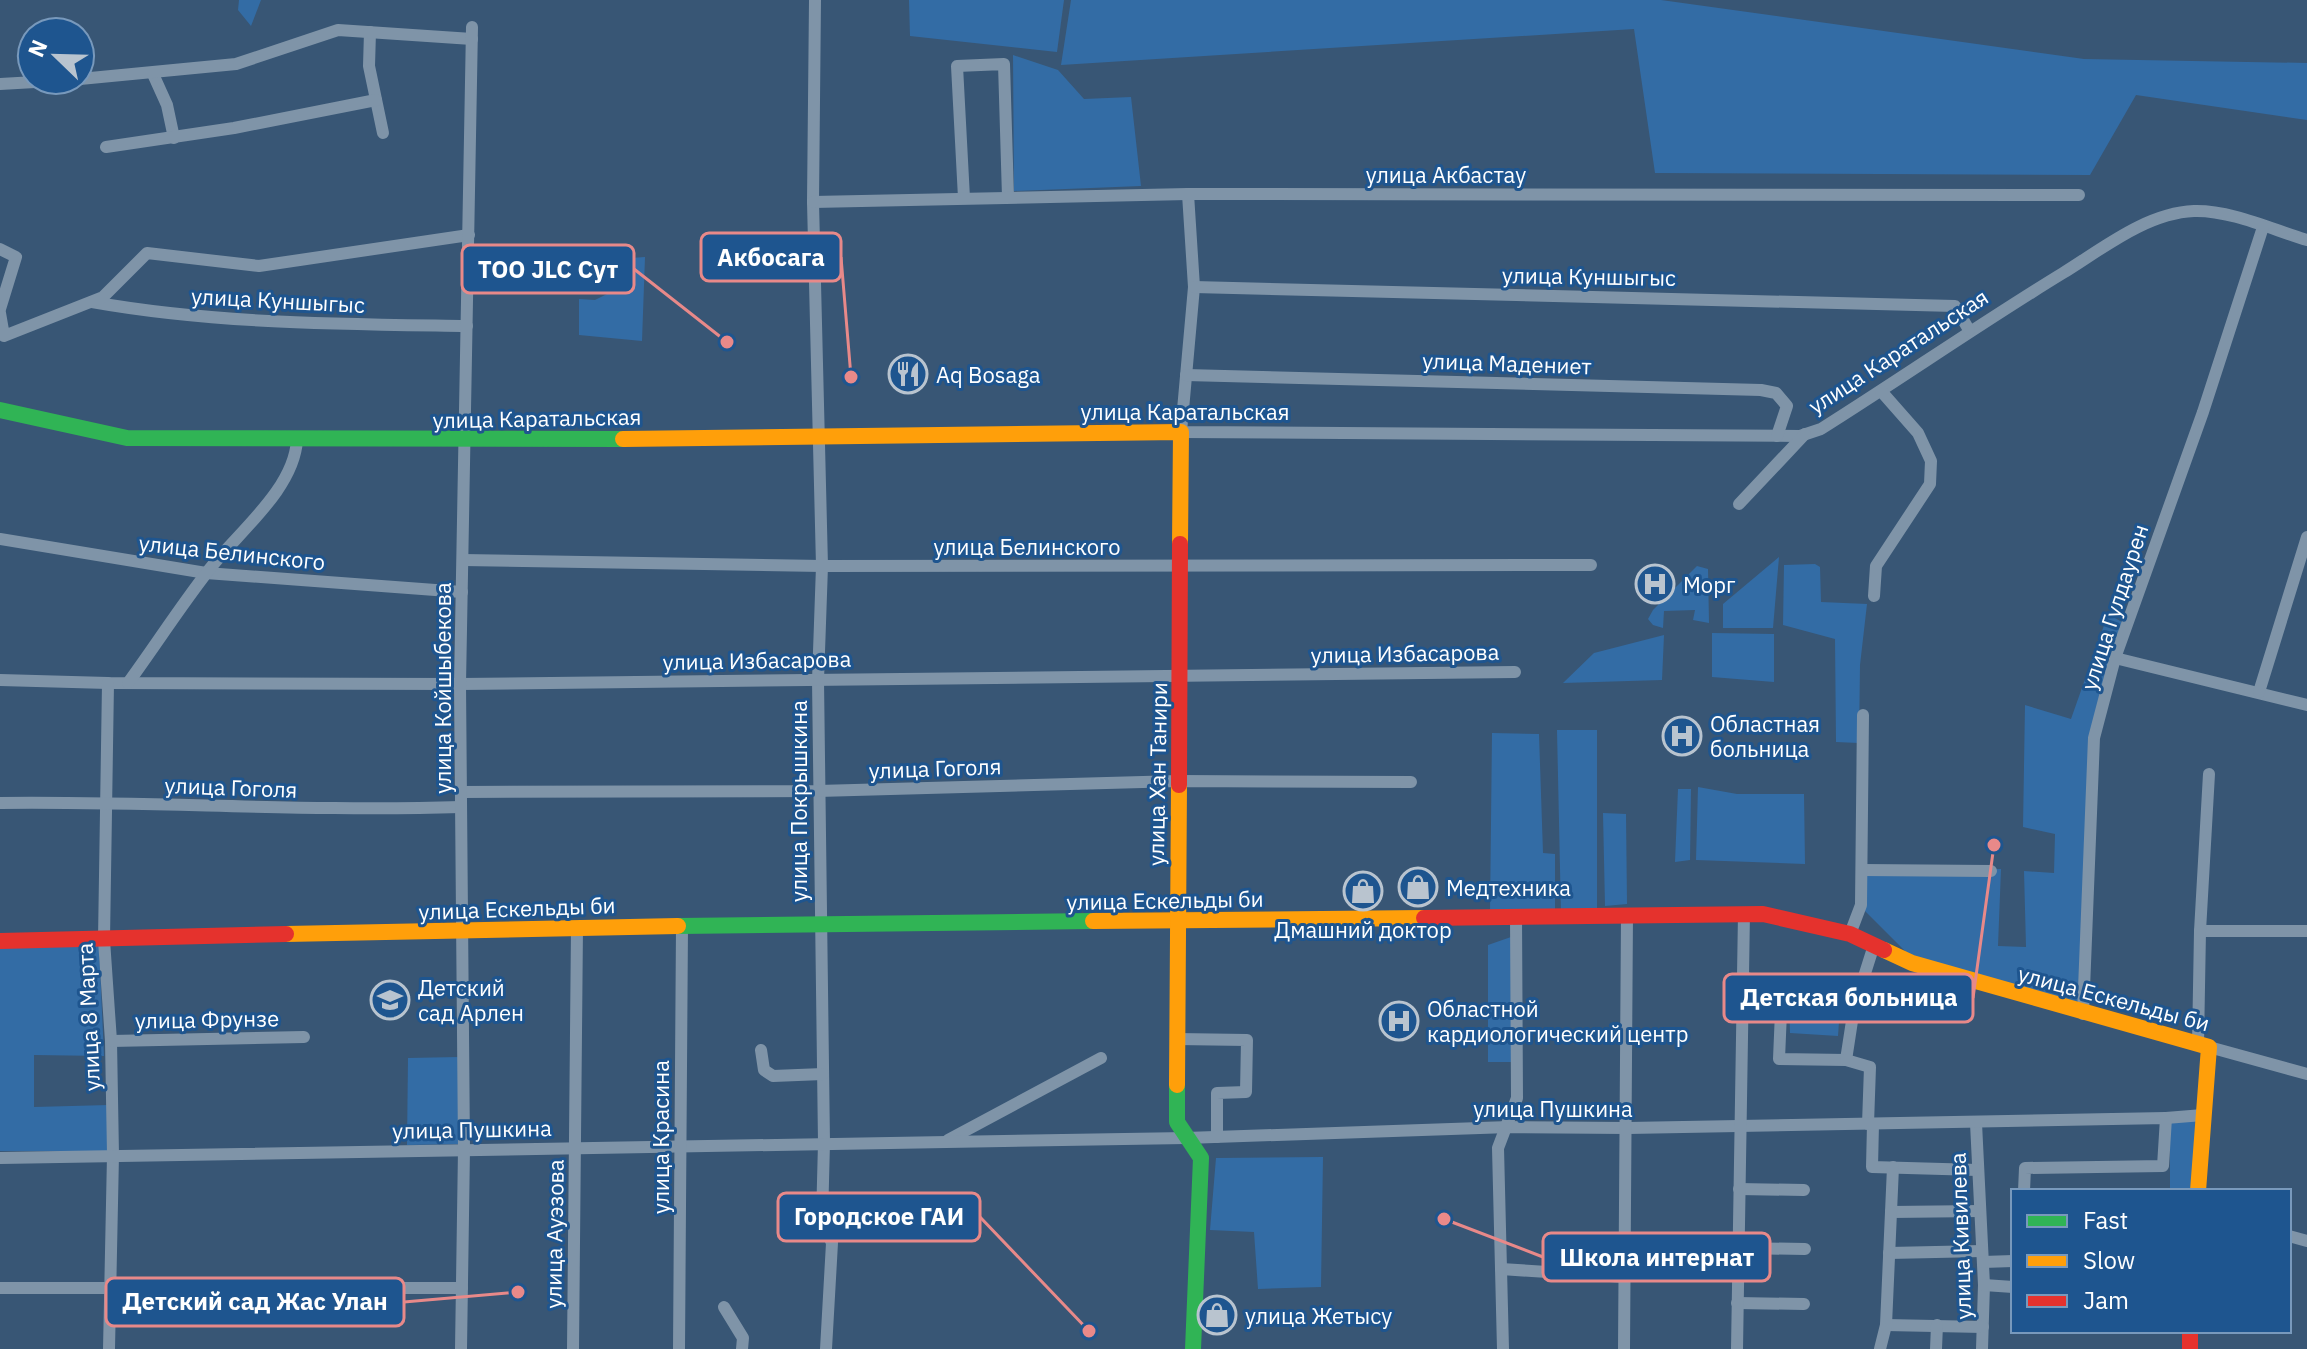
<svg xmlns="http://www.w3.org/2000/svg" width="2307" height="1349" viewBox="0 0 2307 1349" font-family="'IBM Plex Sans',sans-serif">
<rect width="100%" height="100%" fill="#385675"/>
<g fill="#336ca5">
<path d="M239,0H261L251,26L238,10Z"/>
<path d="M909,0H1064L1057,52L910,36Z"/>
<path d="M1071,0H1661L2084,59L2307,63V120L2136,95L2090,175L1655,173L1634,29L1061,65Z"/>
<path d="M1013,55L1058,70L1084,99L1131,97L1141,186L1014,191Z"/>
<path d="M645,257L642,341L579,335V299L595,300L611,292L617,259Z"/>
<path d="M1779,557L1773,628H1723V604Z"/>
<path d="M1815,564L1820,567L1821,602L1867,604L1860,665L1859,743L1836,742L1835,639L1783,625L1784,565Z"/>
<path d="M1697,566L1708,569L1709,623L1693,620L1695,610L1664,611L1663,628L1653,625L1648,619L1653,610Z"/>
<path d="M2108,614L2122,622L2090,742L2081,1010L1911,957L1864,910L1865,873L2001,869L1998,946L2026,947L2024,871L2054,873L2055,834L2023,827L2025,705L2071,719Z"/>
<path d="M1712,633L1774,634V682L1712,677Z"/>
<path d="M1664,635L1662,680L1563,683L1594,653Z"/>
<path d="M1557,730H1597V912L1561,914Z"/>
<path d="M1492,733L1539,734L1543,853L1555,854V913H1490Z"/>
<path d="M1698,787L1737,794H1804L1805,864L1696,860Z"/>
<path d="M1678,789H1691L1690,860L1675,862Z"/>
<path d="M1603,813L1626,814L1627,904L1605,906Z"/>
<path d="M1511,937L1513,1062H1488V945Z"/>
<path d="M0,944L99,946L104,1056L34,1055V1107L109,1105L108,1151H0Z"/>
<path d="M1789,995L1840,1008L1838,1036L1790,1033Z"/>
<path d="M459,1057L461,1144L407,1145L408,1058Z"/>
<path d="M2199,1120L2194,1191H2170V1122Z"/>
<path d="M1323,1157L1321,1287L1258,1289L1254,1232L1210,1230L1216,1158Z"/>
</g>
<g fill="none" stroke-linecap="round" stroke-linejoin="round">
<g stroke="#7f94a8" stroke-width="12">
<path d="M815,0L813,202L822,566L818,680L824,1143L822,1220L832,1243L826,1349"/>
<path d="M370,32L369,66L383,133"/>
<path d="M153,74L167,105L174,138"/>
<path d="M80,79L236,64L338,30L472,39"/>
<path d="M0,84L70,80"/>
<path d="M106,147L234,128L376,100"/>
<path d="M1188,194L1194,287L1181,432L1800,436L1821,429C1902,378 1981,323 2063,273C2102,249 2146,213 2194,211C2231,210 2273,230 2307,240"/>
<path d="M964,198L957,66L1004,64L1008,197"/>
<path d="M813,202L1188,194L2079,195"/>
<path d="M0,249L16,257L0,309"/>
<path d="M1194,287L1955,306L1969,330"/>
<path d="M92,302C216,324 342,324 467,326"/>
<path d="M0,313L4,336L103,297L147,253L259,266L469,235"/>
<path d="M1186,375L1761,390L1776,393L1787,406L1777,436"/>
<path d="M1739,504L1805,434"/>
<path d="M0,539L206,573L462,592"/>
<path d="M463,560L822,566L1591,565"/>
<path d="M1874,596L1876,566L1930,484L1931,461L1918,433L1881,391"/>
<path d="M2115,658L2307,705"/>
<path d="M0,680L108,683L460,684L1515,672"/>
<path d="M108,683L104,940L111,1041L113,1155L109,1349"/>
<path d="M128,683C155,646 180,607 208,571C237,533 294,490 297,440"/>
<path d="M2259,692L2307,537"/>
<path d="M461,792L818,791L1179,781L1411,782"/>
<path d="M0,803C154,801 307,812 461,807"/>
<path d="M1862,870L1991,871"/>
<path d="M2200,931H2307"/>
<path d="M1850,934L1861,905L1863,715"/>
<path d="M1743,977L1854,1008L1874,945"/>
<path d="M1782,988L1779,1059L1846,1060L1854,1008"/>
<path d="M2083,1014L2094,738L2115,658L2203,412L2263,227"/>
<path d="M1177,1039L1247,1040L1246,1092L1217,1093V1137"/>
<path d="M111,1041L304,1037"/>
<path d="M2198,1044L2200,931L2209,774"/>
<path d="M2209,1047L2307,1074"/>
<path d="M761,1050L764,1070L773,1076L823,1074"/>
<path d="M1846,1060L1870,1067L1868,1124"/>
<path d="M2166,1118L2203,1115"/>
<path d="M1976,1123L1984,1285L1982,1349"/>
<path d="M1873,1124L1872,1167L1978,1170"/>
<path d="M948,1140L1101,1058"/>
<path d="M0,1158L1186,1138L1509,1127L1628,1128L2166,1118L2163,1166L2025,1168L2024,1191"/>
<path d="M1739,1189L1804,1190"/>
<path d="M1891,1212L1980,1211"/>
<path d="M2289,1236L2307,1241"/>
<path d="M1738,1248L1805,1249"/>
<path d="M1889,1253L1982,1251"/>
<path d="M1983,1262L2013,1261"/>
<path d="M1501,1269L1625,1277"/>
<path d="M1984,1285L2013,1287"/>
<path d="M0,1288H462"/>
<path d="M1737,1303L1804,1304"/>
<path d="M724,1307L743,1338L742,1349"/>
<path d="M1886,1325L1983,1327"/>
<path d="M461,1349L464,1149L460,684L472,27"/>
<path d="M573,1349L577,927"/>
<path d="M679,1349L682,926"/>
<path d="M1503,1349L1498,1148L1517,1098L1516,916"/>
<path d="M1624,1349L1627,915"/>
<path d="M1737,1349L1744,913"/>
<path d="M1880,1349L1886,1325L1893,1167"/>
<path d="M1936,1349L1937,1325"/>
</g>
<g stroke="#30b455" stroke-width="16">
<path d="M0,410L127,438L623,439"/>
<path d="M678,926L1093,921"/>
<path d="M1177,1085V1122L1201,1158L1193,1349"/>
</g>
<g stroke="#ff9f0a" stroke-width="16">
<path d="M623,439L1181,432L1180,544"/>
<path d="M1093,921L1424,918"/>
<path d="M286,934L678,926"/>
<path d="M1884,950L1912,963L2209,1047L2198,1191"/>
<path d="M1177,1085L1179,785"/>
</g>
<g stroke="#e5322d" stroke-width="16">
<path d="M1179,785L1180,544"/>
<path d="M1424,918L1763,914L1850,934L1884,950"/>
<path d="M0,941L286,934"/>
<path d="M2190,1331V1349"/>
</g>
</g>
<defs>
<symbol id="restaurant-ring" viewBox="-11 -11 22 22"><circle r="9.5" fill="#1e558f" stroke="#b9c4cf" stroke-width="1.5"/><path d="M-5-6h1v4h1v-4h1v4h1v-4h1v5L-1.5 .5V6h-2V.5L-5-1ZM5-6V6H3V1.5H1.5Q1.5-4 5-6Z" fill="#b9c4cf"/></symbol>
<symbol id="hospital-ring" viewBox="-11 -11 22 22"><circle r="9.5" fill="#1e558f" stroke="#b9c4cf" stroke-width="1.5"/><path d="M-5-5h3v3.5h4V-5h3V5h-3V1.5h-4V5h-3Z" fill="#b9c4cf"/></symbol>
<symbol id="shop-ring" viewBox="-11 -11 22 22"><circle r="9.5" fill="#1e558f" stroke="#b9c4cf" stroke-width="1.5"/><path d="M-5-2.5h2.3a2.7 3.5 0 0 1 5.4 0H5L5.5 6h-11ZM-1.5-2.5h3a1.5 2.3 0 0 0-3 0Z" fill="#b9c4cf"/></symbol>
<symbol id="school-ring" viewBox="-11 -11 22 22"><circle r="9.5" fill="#1e558f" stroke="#b9c4cf" stroke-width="1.5"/><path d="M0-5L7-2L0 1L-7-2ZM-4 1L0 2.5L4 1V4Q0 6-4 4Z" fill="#b9c4cf"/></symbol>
</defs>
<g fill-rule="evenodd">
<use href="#restaurant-ring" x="886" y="352" width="44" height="44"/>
<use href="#hospital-ring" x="1633" y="562" width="44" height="44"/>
<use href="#hospital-ring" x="1660" y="714" width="44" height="44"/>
<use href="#shop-ring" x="1396" y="865" width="44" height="44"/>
<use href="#shop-ring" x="1341" y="869" width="44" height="44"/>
<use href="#school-ring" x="368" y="978" width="44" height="44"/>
<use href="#hospital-ring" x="1377" y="999" width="44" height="44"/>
<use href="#shop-ring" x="1195" y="1293" width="44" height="44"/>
</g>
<g text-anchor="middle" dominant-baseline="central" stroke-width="6" stroke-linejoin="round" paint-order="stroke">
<g font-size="22" fill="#fff" stroke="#1e558f">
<text x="1446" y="174">улица Акбастау</text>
<text transform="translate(1589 276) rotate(1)">улица Куншыгыс</text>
<text transform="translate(278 300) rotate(3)">улица Куншыгыс</text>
<text transform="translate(1898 351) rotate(-33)">улица Каратальская</text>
<text transform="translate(1507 363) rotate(2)">улица Мадениет</text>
<text x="1185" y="411">улица Каратальская</text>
<text transform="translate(537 418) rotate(-1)">улица Каратальская</text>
<text x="1027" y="546">улица Белинского</text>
<text transform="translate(232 552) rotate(6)">улица Белинского</text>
<text transform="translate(2114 607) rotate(-72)">улица Гулдаурен</text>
<text transform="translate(1405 653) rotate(-1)">улица Избасарова</text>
<text transform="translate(757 660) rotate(-1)">улица Избасарова</text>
<text transform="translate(442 688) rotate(-90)">улица Койшыбекова</text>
<text transform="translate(935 768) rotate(-2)">улица Гоголя</text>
<text transform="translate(1157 774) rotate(-89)">улица Хан Танири</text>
<text transform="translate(231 787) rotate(2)">улица Гоголя</text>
<text transform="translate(798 801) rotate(-90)">улица Покрышкина</text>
<text transform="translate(1165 900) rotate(-1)">улица Ескельды би</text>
<text transform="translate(517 908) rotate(-2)">улица Ескельды би</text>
<text transform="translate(2114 998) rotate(15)">улица Ескельды би</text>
<text transform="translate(88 1017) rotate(-93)">улица 8 Марта</text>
<text transform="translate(207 1019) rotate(-1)">улица Фрунзе</text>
<text x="1553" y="1108">улица Пушкина</text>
<text transform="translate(472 1129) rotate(-1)">улица Пушкина</text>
<text transform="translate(660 1137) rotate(-90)">улица Красина</text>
<text transform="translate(554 1234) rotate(-89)">улица Ауэзова</text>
<text transform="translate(1960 1236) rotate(-92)">улица Кивилева</text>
</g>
<g font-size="22" fill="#fff" stroke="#1e558f" text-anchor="start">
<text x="936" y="374">Aq Bosaga</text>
<text x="1683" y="584">Морг</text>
<text x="1710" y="723">Областная<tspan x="1710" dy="25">больница</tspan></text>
<text x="1446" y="887">Медтехника</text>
<text x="1363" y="929" text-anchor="middle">Дмашний доктор</text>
<text x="418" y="987">Детский<tspan x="418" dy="25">сад Арлен</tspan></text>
<text x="1427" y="1008">Областной<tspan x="1427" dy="25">кардиологический центр</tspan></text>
<text x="1245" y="1315">улица Жетысу</text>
</g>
</g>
<path fill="none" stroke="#e88989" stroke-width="3" d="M851 377L841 257M727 342L634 269M1994 845L1973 998M1089 1331L980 1217M1444 1219L1543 1257M518 1292L404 1302"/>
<g fill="#e88989" stroke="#1e558f" stroke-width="3">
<circle cx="851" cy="377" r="8"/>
<circle cx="727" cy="342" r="8"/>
<circle cx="1994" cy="845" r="8"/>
<circle cx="1089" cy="1331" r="8"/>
<circle cx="1444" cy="1219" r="8"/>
<circle cx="518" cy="1292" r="8"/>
</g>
<g fill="#1e558f" stroke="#e88989" stroke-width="3">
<rect x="701" y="233" width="140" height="48" rx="8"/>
<rect x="462" y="245" width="172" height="48" rx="8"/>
<rect x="1724" y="974" width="249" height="48" rx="8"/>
<rect x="778" y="1193" width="202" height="48" rx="8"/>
<rect x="1543" y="1233" width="227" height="48" rx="8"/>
<rect x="106" y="1278" width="298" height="48" rx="8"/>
</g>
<g font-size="24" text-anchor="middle" font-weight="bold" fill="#fff">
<text x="771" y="266">Акбосага</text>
<text x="548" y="278">ТОО JLC Сут</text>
<text x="1849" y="1006">Детская больница</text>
<text x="879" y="1225">Городское ГАИ</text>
<text x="1657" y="1266">Школа интернат</text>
<text x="255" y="1310">Детский сад Жас Улан</text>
</g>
<rect x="2011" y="1189" width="280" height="144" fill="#1e558f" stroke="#7899bc" stroke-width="2"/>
<rect x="2027" y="1215" width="40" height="12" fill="#30b455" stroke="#7899bc" stroke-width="2"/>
<text x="2083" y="1229" font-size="24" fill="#ffffff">Fast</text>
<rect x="2027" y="1255" width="40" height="12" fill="#ff9f0a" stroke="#7899bc" stroke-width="2"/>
<text x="2083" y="1269" font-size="24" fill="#ffffff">Slow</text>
<rect x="2027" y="1295" width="40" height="12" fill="#e5322d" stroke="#7899bc" stroke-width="2"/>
<text x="2083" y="1309" font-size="24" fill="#ffffff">Jam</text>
<g transform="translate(56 56) rotate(293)"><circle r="38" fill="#1e558f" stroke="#7899bc" stroke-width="2"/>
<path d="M0-6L14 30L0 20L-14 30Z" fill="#b9c4cf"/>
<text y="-12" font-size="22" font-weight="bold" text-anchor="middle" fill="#ffffff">N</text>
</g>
</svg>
